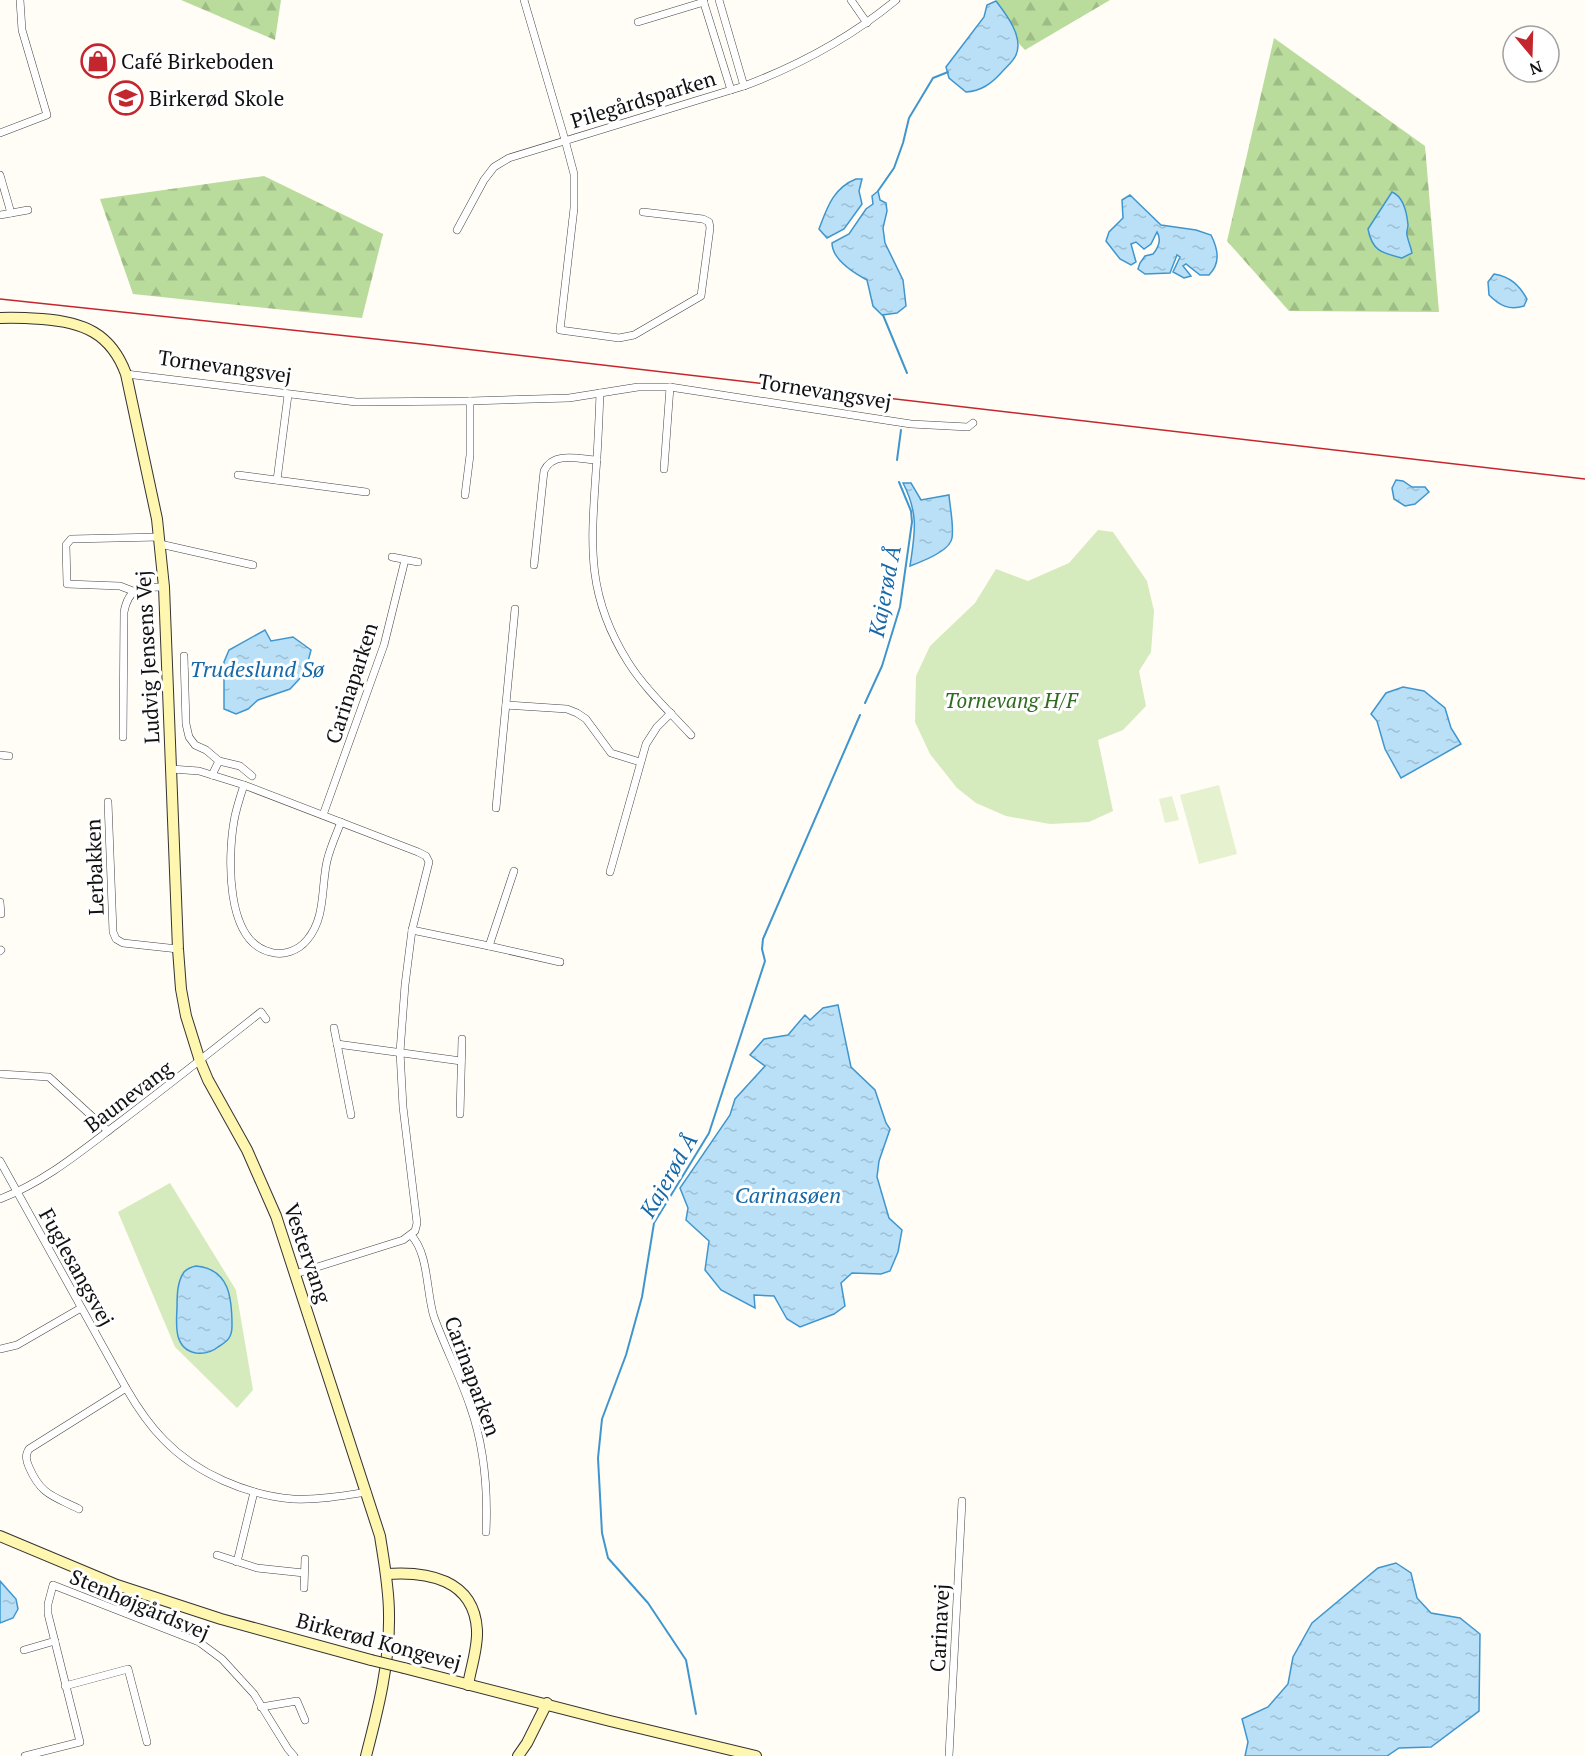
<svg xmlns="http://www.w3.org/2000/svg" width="1585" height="1756" viewBox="0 0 1585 1756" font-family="'PT Serif',serif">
<defs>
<pattern id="forest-firs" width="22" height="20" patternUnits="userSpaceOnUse" patternTransform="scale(1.5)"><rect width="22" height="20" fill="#b9dc9c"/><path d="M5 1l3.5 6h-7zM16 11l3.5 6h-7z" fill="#9ebc85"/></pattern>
<pattern id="water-ripples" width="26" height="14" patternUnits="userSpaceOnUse" patternTransform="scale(1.5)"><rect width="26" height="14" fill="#b9e0f7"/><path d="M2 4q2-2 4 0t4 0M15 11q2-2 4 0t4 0" fill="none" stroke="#9ebfd3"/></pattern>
</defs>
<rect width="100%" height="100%" fill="#fffdf5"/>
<g fill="#d5ebbd">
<path d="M1098,530L1113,532L1147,581L1154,611L1151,652L1139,671L1146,706L1123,730L1098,740L1113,811L1089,822L1050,824L1006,816L976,803L957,788L930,754L915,722L916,676L930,646L975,603L996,569L1028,581L1069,563Z"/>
<path d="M170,1183L236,1290L253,1390L237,1408L175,1347L118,1212Z"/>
</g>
<g fill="url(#forest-firs)">
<path d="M181,0H281L275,40Z"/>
<path d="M997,0H1110L1025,50L989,12Z"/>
<path d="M1274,38L1425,146L1439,312L1289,311L1227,241Z"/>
<path d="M264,176L383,234L362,318L133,294L100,199Z"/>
</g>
<g fill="#e6f2cf">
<path d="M1219,785L1237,854L1199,864L1180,795Z"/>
<path d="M1172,796L1179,820L1165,823L1159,799Z"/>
</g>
<g fill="url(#water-ripples)" stroke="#3f96cf" stroke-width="1.5">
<path d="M996,1C1006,14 1024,37 1016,55C1013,62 1006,67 1001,73C991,84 981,91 966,92L949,78L946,67L984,17L987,5Z"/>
<path d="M856,179H862L859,191L862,204L844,229L827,238L819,229C827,208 833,188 856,179Z"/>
<path d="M878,191L880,200L886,203L887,211L883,228L885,243L903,280L906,306L897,313L882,315L873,306L867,280C854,273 832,259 832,243L849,234L866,209L873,204L872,196Z"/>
<path d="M1392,192C1404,197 1407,214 1408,225C1408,229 1406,232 1407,235C1408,241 1411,247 1412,253L1402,258C1382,253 1372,251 1368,229Z"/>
<path d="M1130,195L1161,225L1196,230L1211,235C1218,249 1221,263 1209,275H1200L1186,264L1183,266L1191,276L1184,278L1173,272L1180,257L1177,255L1170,273L1145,274L1138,269L1140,263L1145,256L1153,254C1158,248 1162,240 1157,232L1151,244L1144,249L1136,242L1131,244L1136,262L1131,265L1120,259L1106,241L1109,232L1123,218L1122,200Z"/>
<path d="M1494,274C1511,277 1519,285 1527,299L1524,306C1509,311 1499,305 1489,295L1488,282Z"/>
<path d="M1396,480L1403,481L1412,487H1425L1429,492L1415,504L1405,506L1394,499L1392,488Z"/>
<path d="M903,483H911L921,500L949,495C950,508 954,525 952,538C950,551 921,562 910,566C915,533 919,514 903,483Z"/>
<path d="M265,630L271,641L293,637L311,650L305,673L290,689L258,700L248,709L236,714L224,709V662L229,650Z"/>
<path d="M1403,687L1424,691L1445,708L1451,728L1461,744L1401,778L1385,749L1377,721L1371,714L1386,693Z"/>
<path d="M838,1005L851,1067L875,1090L886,1123L890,1129L879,1161L877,1177L889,1218L902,1230L898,1252L890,1271L881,1274L852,1273L841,1283L845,1306L834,1314L800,1327L787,1319L774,1296L754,1295L755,1308L721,1290L705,1270L709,1241L686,1220L688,1208L680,1188L730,1115L735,1099L765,1066L750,1055L764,1039L788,1035L805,1015L810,1020L823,1008Z"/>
<path d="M196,1266C230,1269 232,1299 232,1326C232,1337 228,1341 218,1347C212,1352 204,1354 196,1353C174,1349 176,1326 177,1308C177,1296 177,1282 184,1272C188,1268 191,1267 196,1266Z"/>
<path d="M1396,1563L1411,1573L1417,1598L1431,1613L1460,1618L1480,1634L1479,1711L1431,1747L1399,1748L1387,1756H1245L1248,1742L1242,1719L1268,1707L1288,1684L1293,1657L1312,1623L1378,1568Z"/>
<path d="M0,1581L16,1599L18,1609L13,1618L0,1623Z"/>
</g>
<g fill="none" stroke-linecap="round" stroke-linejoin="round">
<g stroke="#3f96cf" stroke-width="2">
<path d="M878,191L894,168L903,143L909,118L933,78L948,72"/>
<path d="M883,315L907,373"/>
<path d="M897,460L901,430"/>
<path d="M865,703L882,666L900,607L912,522L911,511L899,482"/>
<path d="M696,1714L686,1660L648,1603L608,1558L602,1533L598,1458L602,1419L626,1355L642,1297L654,1223L709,1133L765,961L762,949L763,939L860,715"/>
</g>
<defs>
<g id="street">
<path d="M524,0L565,140L574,174V208L560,330L619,338L634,335L701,296L710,228L709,222L703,219L643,212"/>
<path d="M703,0L731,90"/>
<path d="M719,0L744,86"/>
<path d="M851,0L867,23"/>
<path d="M638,22L704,2"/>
<path d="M0,133L47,115L22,30L20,0"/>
<path d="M0,175L11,213"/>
<path d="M0,215L28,210"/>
<path d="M457,230L484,180L494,167L509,158L744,86C800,65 850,38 896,0"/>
<path d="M126,374L356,402L470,401L569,398L638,387H670L911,424L968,427L973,423"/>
<path d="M600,393C599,419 598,445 596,471C591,546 586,595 628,662C645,689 670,712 691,735"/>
<path d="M664,469L670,387"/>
<path d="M238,475L366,492"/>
<path d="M277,480L288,395"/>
<path d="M465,495L470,455V401"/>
<path d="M160,544L253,565"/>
<path d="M392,557L418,562"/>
<path d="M534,565L544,471C553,451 579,459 597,460"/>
<path d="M133,591L120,586L67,584L66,545L71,539L159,537"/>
<path d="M184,656L186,724L189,737L195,745L206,750L219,761"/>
<path d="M506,705L567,709L577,713L586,719L611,753L640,762"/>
<path d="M123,737L124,612C129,586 141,587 164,587"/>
<path d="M0,755L9,756"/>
<path d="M171,769L199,771L244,785L418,852L426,856L429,862L412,930L405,985L400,1052L403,1107L417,1223L415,1231L403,1240L295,1274"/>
<path d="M212,775L219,761L240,766L252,776"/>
<path d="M244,785C240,797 236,809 234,821C228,856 225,941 270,952C283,956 298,951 307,940C326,918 321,887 327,861C330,848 336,835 341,822"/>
<path d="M108,802L113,932L116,939L123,943L178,949"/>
<path d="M496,808L515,609"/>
<path d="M323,815L384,645L405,560"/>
<path d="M610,872L646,744L657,727L671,713"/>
<path d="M0,902L1,914"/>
<path d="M412,930L489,946L514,871"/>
<path d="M489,946L560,962"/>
<path d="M0,951L1,950"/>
<path d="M334,1028L351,1115"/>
<path d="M337,1044L461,1061"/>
<path d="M0,1074L49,1077L108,1131"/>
<path d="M460,1114L462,1039"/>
<path d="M0,1161L126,1388C137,1407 149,1425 164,1440C197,1474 247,1495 293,1499C318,1500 342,1496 367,1492"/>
<path d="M0,1199C44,1182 79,1153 116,1125C165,1088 213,1050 261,1012L266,1019"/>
<path d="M411,1235C429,1254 426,1292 434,1317C445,1347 460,1376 470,1406C485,1448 488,1489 486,1532"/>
<path d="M0,1349L17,1345L81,1308"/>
<path d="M79,1509C53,1496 41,1495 29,1467C26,1460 25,1455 29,1449L126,1388"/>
<path d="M217,1555L257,1568L304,1573"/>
<path d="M237,1562L254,1492"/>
<path d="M304,1588L305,1559"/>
<path d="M24,1650L55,1641"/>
<path d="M65,1686L128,1669L147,1742"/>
<path d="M261,1707L297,1701L305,1720"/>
<path d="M25,1756L80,1742L48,1614V1604L53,1585L199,1642L222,1659L254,1694L288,1749L294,1756"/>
<path d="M949,1756L962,1501"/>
</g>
<g id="secondary">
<path d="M0,318C14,317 28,318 42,319C83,322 111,333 126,374L157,519L164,587L178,949L181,989L186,1016L200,1061L208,1080L247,1150L276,1216L380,1536C384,1562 389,1588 389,1614C390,1663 378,1710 366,1756"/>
<path d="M0,1536L117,1585L221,1619L371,1660"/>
<path d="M386,1574C427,1571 474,1579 477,1630C478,1648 471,1667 468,1685"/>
<path d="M404,1668L610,1721L756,1756"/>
<path d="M518,1756L527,1743L547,1703"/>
</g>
</defs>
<use href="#street" stroke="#444" stroke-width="8"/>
<use href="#secondary" stroke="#333" stroke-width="12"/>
<use href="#street" stroke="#fff" stroke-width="7"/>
<use href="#secondary" stroke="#fff6b0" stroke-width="10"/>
<path stroke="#c4262e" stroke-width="1.5" d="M0,299L422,344L1585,479"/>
<defs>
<path id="secondary-bridge" d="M371,1660L404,1668"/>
</defs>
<use href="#secondary-bridge" stroke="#333" stroke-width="12" stroke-linecap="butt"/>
<use href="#secondary-bridge" stroke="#fff6b0" stroke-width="10"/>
</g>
<defs>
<symbol id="shop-ring" viewBox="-11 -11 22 22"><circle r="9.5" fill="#fff" stroke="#c4262e" stroke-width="1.5"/><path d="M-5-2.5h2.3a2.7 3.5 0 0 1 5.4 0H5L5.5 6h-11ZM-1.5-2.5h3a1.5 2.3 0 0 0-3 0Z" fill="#c4262e"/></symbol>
<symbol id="school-ring" viewBox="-11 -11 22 22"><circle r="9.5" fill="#fff" stroke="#c4262e" stroke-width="1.5"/><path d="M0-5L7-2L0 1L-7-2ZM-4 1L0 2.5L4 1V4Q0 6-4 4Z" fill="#c4262e"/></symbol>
</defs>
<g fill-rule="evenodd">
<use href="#shop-ring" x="79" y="42" width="38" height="38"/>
<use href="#school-ring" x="107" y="79" width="38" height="38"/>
</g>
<g text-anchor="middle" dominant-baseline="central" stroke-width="6" stroke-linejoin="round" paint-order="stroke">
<g font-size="21" fill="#111" stroke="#fff" text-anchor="start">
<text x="121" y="61">Café Birkeboden</text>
<text x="149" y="98">Birkerød Skole</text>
</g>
<g font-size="21" fill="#111" stroke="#fff">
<text transform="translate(643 99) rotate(-17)">Pilegårdsparken</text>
<text transform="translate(225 366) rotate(8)">Tornevangsvej</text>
<text transform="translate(825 391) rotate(9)">Tornevangsvej</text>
<text transform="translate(147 657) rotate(-93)">Ludvig Jensens Vej</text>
<text transform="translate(351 683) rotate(-72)">Carinaparken</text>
<text transform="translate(94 867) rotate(-92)">Lerbakken</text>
<text transform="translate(128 1096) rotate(-37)">Baunevang</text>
<text transform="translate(308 1253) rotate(71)">Vestervang</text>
<text transform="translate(77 1267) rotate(61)">Fuglesangsvej</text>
<text transform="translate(473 1376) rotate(70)">Carinaparken</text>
<text transform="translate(140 1604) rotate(23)">Stenhøjgårdsvej</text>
<text transform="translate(939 1628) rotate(-87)">Carinavej</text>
<text transform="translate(379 1641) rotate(15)">Birkerød Kongevej</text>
</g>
<g font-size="21" font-style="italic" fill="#2f6b1f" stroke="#fff">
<text x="1011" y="700">Tornevang H/F</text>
</g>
<g font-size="22" font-style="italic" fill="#1768a6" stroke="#fff">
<text transform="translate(884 591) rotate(-79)">Kajerød Å</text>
<text x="257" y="668">Trudeslund Sø</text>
<text transform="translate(668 1175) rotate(-60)">Kajerød Å</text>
<text x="788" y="1194">Carinasøen</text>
</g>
</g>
<g transform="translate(1531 54) rotate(161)"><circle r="28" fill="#ffffff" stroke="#a0a0a0" stroke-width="1.5"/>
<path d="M0-4.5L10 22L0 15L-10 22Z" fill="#c4262e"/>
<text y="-9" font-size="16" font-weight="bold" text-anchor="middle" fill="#111111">N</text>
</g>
</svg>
